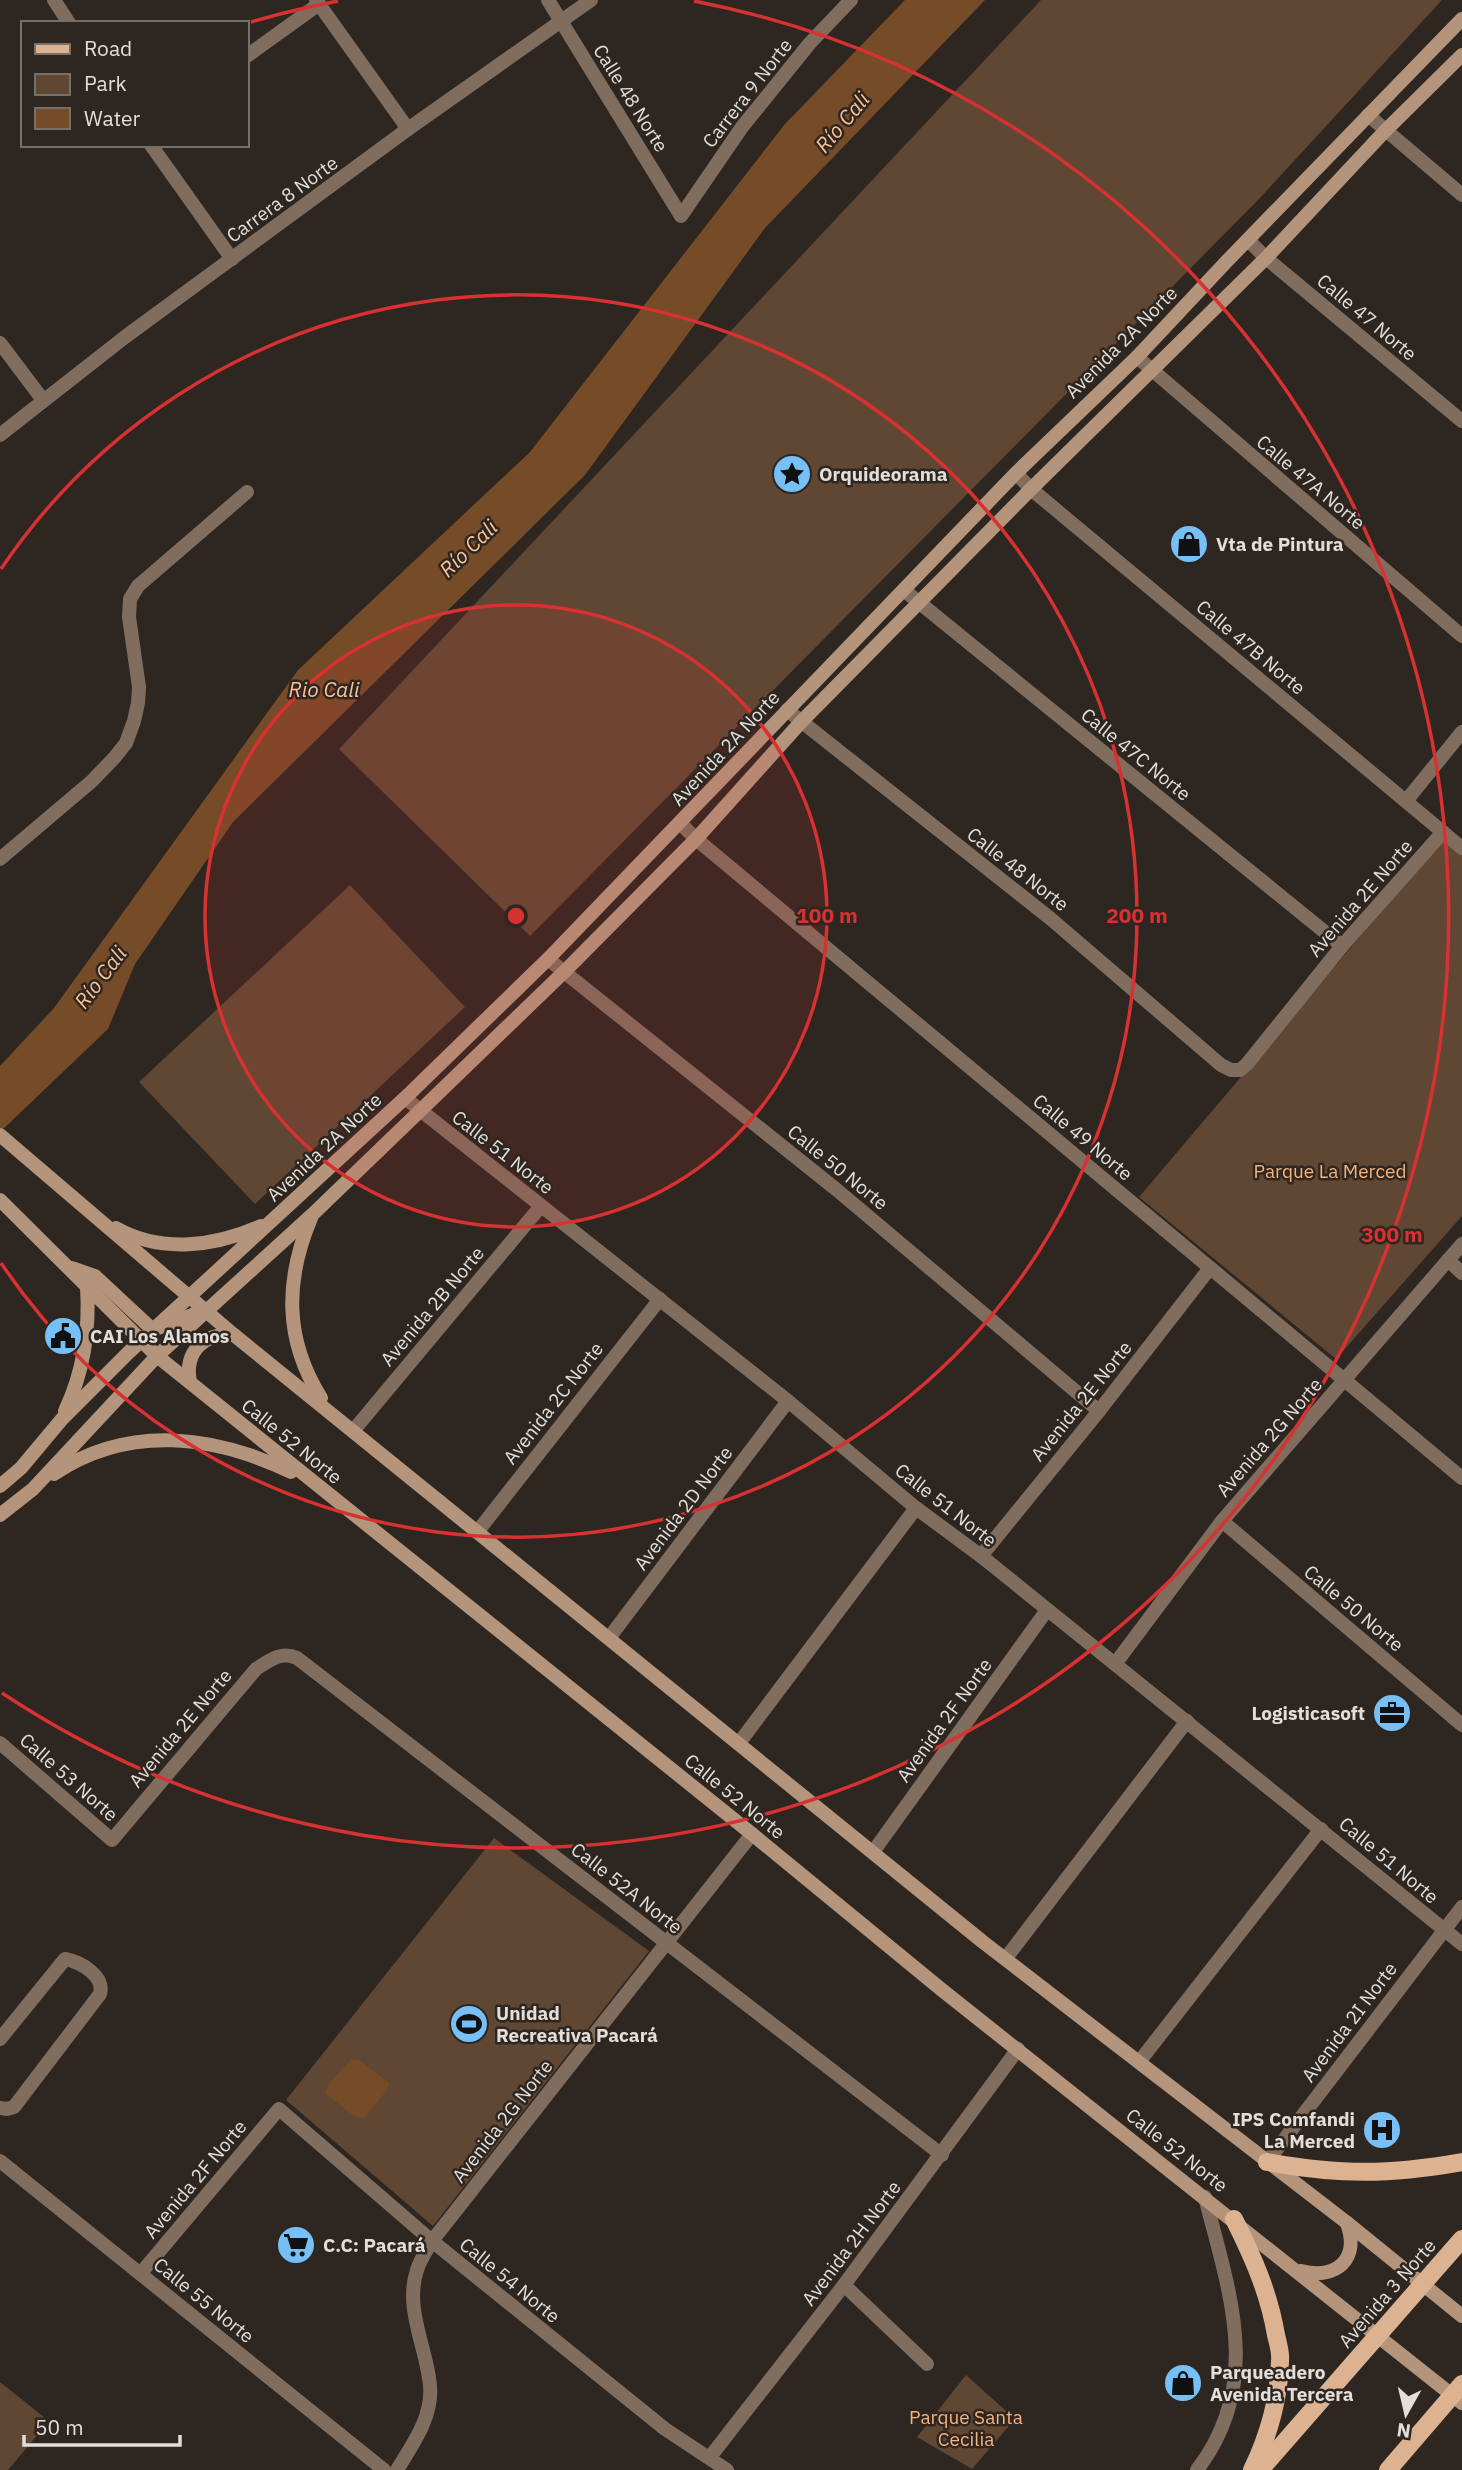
<svg xmlns="http://www.w3.org/2000/svg" width="1462" height="2470" viewBox="0 0 1462 2470" font-family="'IBM Plex Sans',sans-serif">
<rect width="100%" height="100%" fill="#2e2620"/>
<g fill="#604733">
<path d="M1041,0H1442L1259,199L530,936L339,749Z"/>
<path d="M1443,839L1462,854V1216L1336,1359L1139,1197Z"/>
<path d="M350,885L465,1007L255,1204L139,1082Z"/>
<path d="M494,1838L649,1951L433,2226L286,2100Z"/>
<path d="M966,2375L1015,2419L972,2469L917,2437Z"/>
<path d="M0,2382L49,2421L8,2470H0Z"/>
</g>
<g fill="#764b27">
<path d="M905,0H985L765,228L585,475L233,822L135,964L108,1029L0,1132V1066L54,1008L298,670L530,452L785,124Z"/>
<path d="M351,2059L359,2060L389,2083L387,2090L363,2119L354,2116L325,2093L328,2085Z"/>
</g>
<g fill="none" stroke-linecap="round" stroke-linejoin="round">
<g stroke="#816d5d" stroke-width="14">
<path d="M54,0L69,23"/>
<path d="M316,0L408,129"/>
<path d="M548,0L681,216L742,127L810,43L851,0"/>
<path d="M247,56L319,4"/>
<path d="M1368,115L1462,195"/>
<path d="M151,145L232,259"/>
<path d="M1248,240L1266,258L1462,421"/>
<path d="M0,343L43,400"/>
<path d="M1137,357L1462,636"/>
<path d="M0,435L125,337L408,129L591,0"/>
<path d="M1016,473L1031,489L1462,848"/>
<path d="M905,591L1342,946"/>
<path d="M787,710L1051,919L1221,1065L1231,1070H1240L1247,1064L1342,946L1443,832"/>
<path d="M1406,801L1462,732"/>
<path d="M680,823L696,839L1462,1478"/>
<path d="M0,859L92,781L115,757L126,743L134,721L138,703L139,687L129,617L130,599L138,586L247,492"/>
<path d="M548,959L837,1190L1099,1411"/>
<path d="M405,1098L788,1401L916,1508L981,1556L1462,1944"/>
<path d="M1448,1260L1462,1273"/>
<path d="M353,1431L541,1206"/>
<path d="M1222,1521L1462,1725"/>
<path d="M478,1531L660,1299"/>
<path d="M981,1556L1099,1411L1210,1268"/>
<path d="M609,1638L788,1401"/>
<path d="M1115,1664L1222,1521L1462,1244"/>
<path d="M0,1743L112,1840L256,1669C270,1660 281,1651 297,1658L942,2155"/>
<path d="M739,1743L916,1508"/>
<path d="M873,1852L1047,1610"/>
<path d="M1006,1958L1187,1721"/>
<path d="M0,2039L65,1959C81,1962 105,1976 100,1994L14,2107L7,2109L0,2108"/>
<path d="M1139,2062L1321,1829"/>
<path d="M0,2161L384,2470"/>
<path d="M1267,2162L1462,1907"/>
<path d="M141,2273L279,2109L432,2241L665,2429L727,2470"/>
<path d="M844,2285L927,2364"/>
<path d="M710,2457L844,2285L1018,2049"/>
<path d="M397,2470C412,2445 433,2417 430,2386C427,2348 404,2309 417,2270C420,2260 427,2250 432,2241L752,1834"/>
<path d="M1197,2470C1264,2383 1229,2292 1205,2197"/>
</g>
<g stroke="#b4947b" stroke-width="14">
<path d="M0,1135L234,1335L983,1942L1346,2222L1462,2316"/>
<path d="M0,1200L157,1356L752,1834L942,1990L1462,2403"/>
<path d="M311,1218C285,1280 284,1339 321,1398"/>
<path d="M116,1228C162,1254 216,1246 261,1226"/>
<path d="M72,1268L95,1276L153,1330L197,1313"/>
<path d="M190,1382C184,1352 204,1332 234,1335"/>
<path d="M65,1411C84,1371 90,1331 87,1286"/>
<path d="M54,1474C128,1424 214,1435 291,1472"/>
<path d="M0,1486L21,1468L62,1419L129,1352L405,1098L548,959L1016,473L1137,357L1227,261L1462,19"/>
<path d="M0,1515L33,1489L157,1356L313,1214L564,972L696,839L801,722L1031,489L1266,258L1385,131L1462,55"/>
<path d="M1301,2271C1337,2280 1360,2259 1347,2223"/>
</g>
<g stroke="#dcb291" stroke-width="18">
<path d="M1267,2162C1340,2175 1389,2175 1462,2162"/>
<path d="M1234,2219C1253,2257 1269,2293 1276,2335C1278,2343 1281,2353 1280,2361C1279,2398 1268,2437 1252,2470"/>
<path d="M1260,2470L1462,2239"/>
<path d="M1388,2470L1462,2384"/>
</g>
</g>
<circle cx="516" cy="916" r="311" fill="#d73131" fill-opacity=".12"/>
<g fill="none" stroke="#d73131" stroke-width="3.5">
<circle cx="516" cy="916" r="311"/>
<path d="M1 569A621 621 0 1 1 1 1263"/>
<path d="M251 22A932 932 0 0 1 338 1M694 1A932 932 0 1 1 2 1693"/>
</g>
<defs>
<symbol id="sight-disc" viewBox="-11 -11 22 22"><circle r="9.5" fill="#76c0f7" stroke="#2e2620"/><path d="M0-6L1.8-2.2L6-1.7L2.9 1.2L3.7 5.4L0 3.3L-3.7 5.4L-2.9 1.2L-6-1.7L-1.8-2.2Z" fill="#111"/></symbol>
<symbol id="shop-disc" viewBox="-11 -11 22 22"><circle r="9.5" fill="#76c0f7" stroke="#2e2620"/><path d="M-5-2.5h2.3a2.7 3.5 0 0 1 5.4 0H5L5.5 6h-11ZM-1.5-2.5h3a1.5 2.3 0 0 0-3 0Z" fill="#111"/></symbol>
<symbol id="civic-disc" viewBox="-11 -11 22 22"><circle r="9.5" fill="#76c0f7" stroke="#2e2620"/><path d="M-.6-6.5H3V-4.5H.6V-3L4-1V1h2V6H-6V1h2V-1L-.6-3ZM-1.2 2.5V6h2.4V2.5Z" fill="#111"/></symbol>
<symbol id="office-disc" viewBox="-11 -11 22 22"><circle r="9.5" fill="#76c0f7" stroke="#2e2620"/><path d="M-6-3h4V-5.5h4V-3h4V5H-6ZM-1-4.5V-3h2v-1.5ZM-6 0V1H6V0Z" fill="#111"/></symbol>
<symbol id="stadium-disc" viewBox="-11 -11 22 22"><circle r="9.5" fill="#76c0f7" stroke="#2e2620"/><path d="M0-5a6.5 5 0 1 0 0 10a6.5 5 0 1 0 0-10ZM-3.5-1.8h7v3.6h-7Z" fill="#111"/></symbol>
<symbol id="hospital-disc" viewBox="-11 -11 22 22"><circle r="9.5" fill="#76c0f7" stroke="#2e2620"/><path d="M-5-5h3v3.5h4V-5h3V5h-3V1.5h-4V5h-3Z" fill="#111"/></symbol>
<symbol id="supermarket-disc" viewBox="-11 -11 22 22"><circle r="9.5" fill="#76c0f7" stroke="#2e2620"/><path d="M-6-5.5h2.5l.6 2H6L4.5 2H-2.5L-4.4-4H-6ZM-1.5 3.2a1.3 1.3 0 1 0 .1 0ZM3 3.2a1.3 1.3 0 1 0 .1 0Z" fill="#111"/></symbol>
</defs>
<g fill-rule="evenodd">
<use href="#sight-disc" x="770" y="452" width="44" height="44"/>
<use href="#shop-disc" x="1167" y="522" width="44" height="44"/>
<use href="#civic-disc" x="41" y="1314" width="44" height="44"/>
<use href="#office-disc" x="1370" y="1691" width="44" height="44"/>
<use href="#stadium-disc" x="447" y="2002" width="44" height="44"/>
<use href="#hospital-disc" x="1360" y="2108" width="44" height="44"/>
<use href="#supermarket-disc" x="274" y="2223" width="44" height="44"/>
<use href="#shop-disc" x="1161" y="2361" width="44" height="44"/>
</g>
<g text-anchor="middle" dominant-baseline="central" stroke-width="5" stroke-linejoin="round" paint-order="stroke">
<g font-size="19" fill="#e3deda" stroke="#2e2620">
<text transform="translate(747 93) rotate(-52)">Carrera 9 Norte</text>
<text transform="translate(631 98) rotate(58)">Calle 48 Norte</text>
<text transform="translate(282 199) rotate(-36)">Carrera 8 Norte</text>
<text transform="translate(1367 317) rotate(40)">Calle 47 Norte</text>
<text transform="translate(1121 342) rotate(-45)">Avenida 2A Norte</text>
<text transform="translate(1311 482) rotate(40)">Calle 47A Norte</text>
<text transform="translate(1251 647) rotate(40)">Calle 47B Norte</text>
<text transform="translate(725 748) rotate(-47)">Avenida 2A Norte</text>
<text transform="translate(1136 754) rotate(39)">Calle 47C Norte</text>
<text transform="translate(1018 869) rotate(38)">Calle 48 Norte</text>
<text transform="translate(1360 898) rotate(-49)">Avenida 2E Norte</text>
<text transform="translate(1083 1137) rotate(40)">Calle 49 Norte</text>
<text transform="translate(324 1147) rotate(-43)">Avenida 2A Norte</text>
<text transform="translate(503 1152) rotate(38)">Calle 51 Norte</text>
<text transform="translate(838 1167) rotate(39)">Calle 50 Norte</text>
<text transform="translate(432 1306) rotate(-50)">Avenida 2B Norte</text>
<text transform="translate(1081 1401) rotate(-51)">Avenida 2E Norte</text>
<text transform="translate(553 1403) rotate(-52)">Avenida 2C Norte</text>
<text transform="translate(1269 1437) rotate(-49)">Avenida 2G Norte</text>
<text transform="translate(292 1441) rotate(39)">Calle 52 Norte</text>
<text transform="translate(946 1505) rotate(38)">Calle 51 Norte</text>
<text transform="translate(683 1508) rotate(-53)">Avenida 2D Norte</text>
<text transform="translate(1354 1608) rotate(40)">Calle 50 Norte</text>
<text transform="translate(944 1720) rotate(-54)">Avenida 2F Norte</text>
<text transform="translate(180 1728) rotate(-50)">Avenida 2E Norte</text>
<text transform="translate(69 1777) rotate(41)">Calle 53 Norte</text>
<text transform="translate(735 1796) rotate(39)">Calle 52 Norte</text>
<text transform="translate(1389 1860) rotate(40)">Calle 51 Norte</text>
<text transform="translate(627 1888) rotate(38)">Calle 52A Norte</text>
<text transform="translate(1349 2022) rotate(-53)">Avenida 2I Norte</text>
<text transform="translate(502 2121) rotate(-52)">Avenida 2G Norte</text>
<text transform="translate(1177 2150) rotate(38)">Calle 52 Norte</text>
<text transform="translate(195 2179) rotate(-50)">Avenida 2F Norte</text>
<text transform="translate(851 2243) rotate(-53)">Avenida 2H Norte</text>
<text transform="translate(510 2280) rotate(39)">Calle 54 Norte</text>
<text transform="translate(1387 2293) rotate(-49)">Avenida 3 Norte</text>
<text transform="translate(204 2300) rotate(39)">Calle 55 Norte</text>
</g>
<g font-size="19" font-weight="bold" fill="#e3deda" stroke="#2e2620" text-anchor="start">
<text x="819" y="474">Orquideorama</text>
<text x="1216" y="544">Vta de Pintura</text>
<text x="90" y="1336">CAI Los Alamos</text>
<text x="1365" y="1713" text-anchor="end">Logisticasoft</text>
<text x="496" y="2013">Unidad<tspan x="496" dy="22">Recreativa Pacará</tspan></text>
<text x="1355" y="2119" text-anchor="end">IPS Comfandi<tspan x="1355" dy="22">La Merced</tspan></text>
<text x="323" y="2245">C.C: Pacará</text>
<text x="1210" y="2372">Parqueadero<tspan x="1210" dy="22">Avenida Tercera</tspan></text>
</g>
<g font-size="19" fill="#f7b27a" stroke="#2e2620">
<text x="1330" y="1171">Parque La Merced</text>
<text x="966" y="2417">Parque Santa<tspan x="966" dy="22">Cecilia</tspan></text>
</g>
<g font-size="21" font-style="italic" fill="#fac296" stroke="#2e2620">
<text transform="translate(842 122) rotate(-50)">Río Cali</text>
<text transform="translate(468 548) rotate(-44)">Río Cali</text>
<text x="324" y="689">Rio Cali</text>
<text transform="translate(100 977) rotate(-53)">Río Cali</text>
</g>
</g>
<circle cx="516" cy="916" r="10" fill="#d73131" stroke="#2e2620" stroke-width="3.5"/>
<g font-size="21" text-anchor="middle" font-weight="bold" fill="#d73131" stroke="#2e2620" stroke-width="5" stroke-linejoin="round" paint-order="stroke">
<text x="827" y="923">100 m</text>
<text x="1137" y="923">200 m</text>
<text x="1392" y="1242">300 m</text>
</g>
<rect x="21" y="21" width="228" height="126" fill="#2e2620" stroke="#76706a" stroke-width="2"/>
<rect x="35" y="44" width="35" height="10" fill="#dcb291" stroke="#76706a" stroke-width="2"/>
<text x="84" y="56" font-size="21" fill="#e3deda">Road</text>
<rect x="35" y="74" width="35" height="21" fill="#604733" stroke="#76706a" stroke-width="2"/>
<text x="84" y="91" font-size="21" fill="#e3deda">Park</text>
<rect x="35" y="108" width="35" height="21" fill="#764b27" stroke="#76706a" stroke-width="2"/>
<text x="84" y="126" font-size="21" fill="#e3deda">Water</text>
<g transform="translate(1406 2414) rotate(188)" stroke="#2e2620" stroke-width="5" paint-order="stroke">
<path d="M0-5L12 26L0 18L-12 26Z" fill="#e3deda"/>
<text y="-10" font-size="19" font-weight="bold" text-anchor="middle" fill="#e3deda">N</text>
</g>
<path d="M24 2435v10h156v-10" fill="none" stroke="#e3deda" stroke-width="3.5"/>
<text x="35" y="2435" font-size="21" fill="#e3deda" stroke="#2e2620" stroke-width="5" paint-order="stroke">50 m</text>
</svg>
